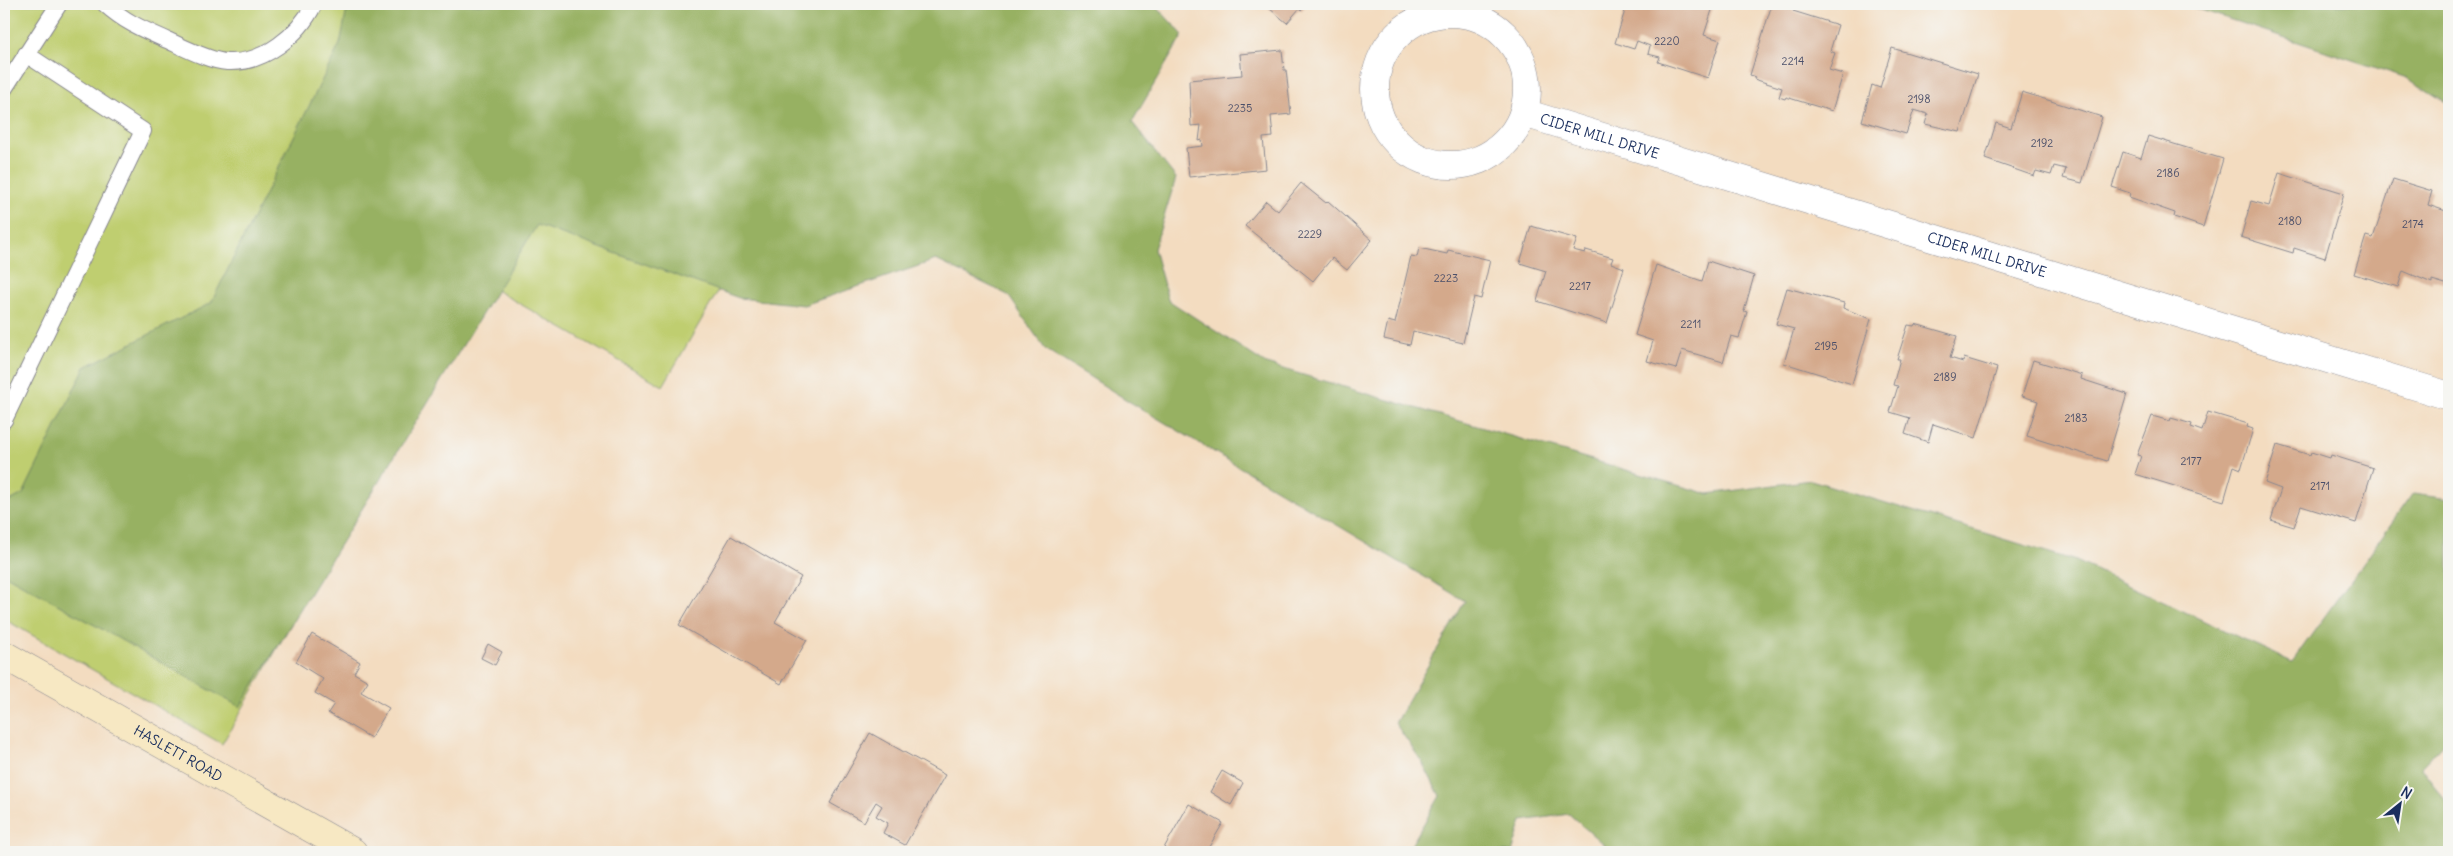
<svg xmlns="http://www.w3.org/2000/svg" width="2453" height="856" viewBox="0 0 2453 856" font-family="Delius,sans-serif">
<rect width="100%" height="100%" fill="#f6f6f2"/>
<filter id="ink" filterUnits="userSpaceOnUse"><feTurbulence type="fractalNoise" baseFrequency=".02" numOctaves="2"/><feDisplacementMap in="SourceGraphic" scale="10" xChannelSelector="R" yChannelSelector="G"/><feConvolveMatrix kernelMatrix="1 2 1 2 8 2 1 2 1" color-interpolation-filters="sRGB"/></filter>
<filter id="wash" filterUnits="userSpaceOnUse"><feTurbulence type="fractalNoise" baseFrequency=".0096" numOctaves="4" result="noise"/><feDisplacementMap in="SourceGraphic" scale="20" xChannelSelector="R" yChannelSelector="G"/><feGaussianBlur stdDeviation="1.12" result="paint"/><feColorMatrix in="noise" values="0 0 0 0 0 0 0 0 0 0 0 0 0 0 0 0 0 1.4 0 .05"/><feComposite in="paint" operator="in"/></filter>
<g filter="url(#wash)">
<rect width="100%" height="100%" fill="#f3dcc0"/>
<path fill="#bfce70" stroke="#6d7e67" d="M4,4H885L663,386L487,285L222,744L4,619Z"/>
<g fill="#97b162" stroke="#597060">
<path d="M348,4H1154L1183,35L1132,122L1176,178L1154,249L1168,300L1266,364L1708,494L1811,480L2076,561L2292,662L2413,493L2449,498V737L2421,767L2449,805V852H1612L1569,814L1522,821L1512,852H1407L1440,796L1422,762L1395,723L1465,601L1130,402L1045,349L1008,295L936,260L804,305L739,298L537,225L240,707L4,574V504L23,494L85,367L211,303L340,44Z"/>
<path d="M2183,4H2449V104L2407,78Z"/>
</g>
<g id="blocks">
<g fill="#d4a98b">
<path d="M1264,4H1307L1301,11L1299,9L1287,23Z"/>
<path d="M1627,4H1714L1704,35L1720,40L1708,78L1658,62L1660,57L1648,54L1650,46L1637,41L1634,49L1615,43Z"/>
<path d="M1772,4H1795L1793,11L1838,25L1830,51L1835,53L1829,70L1843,74L1832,111L1786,97L1785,99L1779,97L1782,88L1754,79L1755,77L1750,75Z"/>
<path d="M1892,48L1978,74L1960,132L1925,124L1928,114L1914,110L1906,134L1862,121L1872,85L1880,88Z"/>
<path d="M1282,50L1284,70H1286L1291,114L1271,116L1273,137L1263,138L1266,169L1189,177L1186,148L1203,146L1202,140L1199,141L1201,125L1191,126L1189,80L1242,75L1240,54Z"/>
<path d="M2022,92L2102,117L2082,183L2063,178L2066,169L2054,166L2051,175L2036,171L2034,176L1985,159L1996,123L2011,128Z"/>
<path d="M2148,136L2223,159L2203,227L2174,217L2175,213L2129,197L2130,193L2112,187L2123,152L2141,158Z"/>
<path d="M2279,173L2344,193L2325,258L2294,248L2293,253L2241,237L2251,201L2269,206Z"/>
<path d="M2393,179L2432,191L2428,205L2449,212V285L2432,280V283L2403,271L2398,287L2354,274L2366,236L2373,238Z"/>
<path d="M1301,183L1326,203L1328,201L1372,240L1347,270L1332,258L1313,281L1245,226L1266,201L1278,211Z"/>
<path d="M1531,226L1577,239L1573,250L1585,253L1586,250L1613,258L1611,263L1624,268L1607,323L1537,301L1546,271L1520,263Z"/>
<path d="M1419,248L1447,254L1448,250L1490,260L1481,299L1474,297L1463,343L1413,331L1410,345L1384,339L1388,321L1395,323L1411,256L1417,257Z"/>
<path d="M1708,261L1754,276L1744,311L1747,312L1739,338L1731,336L1723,362L1682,350L1676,369L1647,361L1653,341L1635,335L1656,265L1702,281Z"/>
<path d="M1787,288L1844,303L1843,308L1871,319L1852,384L1784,363L1794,329L1776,324Z"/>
<path d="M1915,324L1957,336L1950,358L1963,362L1964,358L1997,368L1976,438L1933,424L1928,442L1905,434L1910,418L1890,412L1898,386L1893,385L1900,359H1897L1908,325L1914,326Z"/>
<path d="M2033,360L2082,375L2081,379L2127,394L2107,461L2027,436L2038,401L2022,396Z"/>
<path d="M2208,412L2248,424L2247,427L2253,429L2241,469L2234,466L2224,501L2135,474L2141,456L2137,455L2152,416L2170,421L2171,418L2192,424L2191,427L2202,431Z"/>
<path d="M2277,445L2310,455L2311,452L2330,458L2331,455L2373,468L2356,523L2301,506L2294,527L2271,520L2281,489L2265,483Z"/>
<path d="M731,536L801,577L775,622L807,640L781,684L679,625Z"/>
<path d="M312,634L360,662L354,673L368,681L361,692L389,708L371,738L328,713L334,704L315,693L323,679L296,662Z"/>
<path d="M488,644L502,652L495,665L481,658Z"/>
<path d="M870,733L945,775L905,845L883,833L888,823L876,816L882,806L876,802L864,822L830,803Z"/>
<path d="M1222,771L1243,783L1231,805L1210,792Z"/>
<path d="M1189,804L1223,823L1206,852H1172L1164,848Z"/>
</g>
</g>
</g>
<g filter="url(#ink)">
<use href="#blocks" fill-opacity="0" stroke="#87868f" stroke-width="1"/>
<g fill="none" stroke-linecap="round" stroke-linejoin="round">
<defs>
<g id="service">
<path d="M105,4C125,22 142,29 167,40C183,47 209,61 227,62C264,64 299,35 314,4"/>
<path d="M4,89L59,4"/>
<path d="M4,420L143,131L26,54"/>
</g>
<g id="minor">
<circle cx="1451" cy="89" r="76"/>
<path id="s1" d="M1524,113L2449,396"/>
</g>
<g id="secondary">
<path id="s2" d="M4,655L353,852"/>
</g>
</defs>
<use href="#service" stroke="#87868f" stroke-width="18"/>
<use href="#minor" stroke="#87868f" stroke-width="29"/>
<use href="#secondary" stroke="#87868f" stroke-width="29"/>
<use href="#service" stroke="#fff" stroke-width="16"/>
<use href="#minor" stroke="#fff" stroke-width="28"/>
<use href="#secondary" stroke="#f7e8c3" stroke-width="28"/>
</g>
</g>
<g text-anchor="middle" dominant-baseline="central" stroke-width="4.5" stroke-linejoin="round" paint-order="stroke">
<g font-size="11" fill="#494e69">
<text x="1667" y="41">2220</text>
<text x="1793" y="61">2214</text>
<text x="1919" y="99">2198</text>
<text x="1240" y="108">2235</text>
<text x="2042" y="143">2192</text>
<text x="2168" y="173">2186</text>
<text x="2290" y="221">2180</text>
<text x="2413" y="224">2174</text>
<text x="1310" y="234">2229</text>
<text x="1446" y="278">2223</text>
<text x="1580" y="286">2217</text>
<text x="1691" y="324">2211</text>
<text x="1826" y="346">2195</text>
<text x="1945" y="377">2189</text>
<text x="2076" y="418">2183</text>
<text x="2191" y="461">2177</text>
<text x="2320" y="486">2171</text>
</g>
<g font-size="14" fill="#1b2f5e" stroke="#f6f6f2">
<text stroke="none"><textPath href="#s1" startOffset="79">CIDER MILL DRIVE</textPath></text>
<text stroke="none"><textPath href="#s1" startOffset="484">CIDER MILL DRIVE</textPath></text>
<text stroke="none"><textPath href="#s2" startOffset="200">HASLETT ROAD</textPath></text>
</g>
</g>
<rect width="2453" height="856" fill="none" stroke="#f6f6f2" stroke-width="20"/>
<g transform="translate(2400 804) rotate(30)" stroke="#f6f6f2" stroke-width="4" paint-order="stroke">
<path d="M0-4L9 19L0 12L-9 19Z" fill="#1b2f5e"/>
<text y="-8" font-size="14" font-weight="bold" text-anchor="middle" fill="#1b2f5e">N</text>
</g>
</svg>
